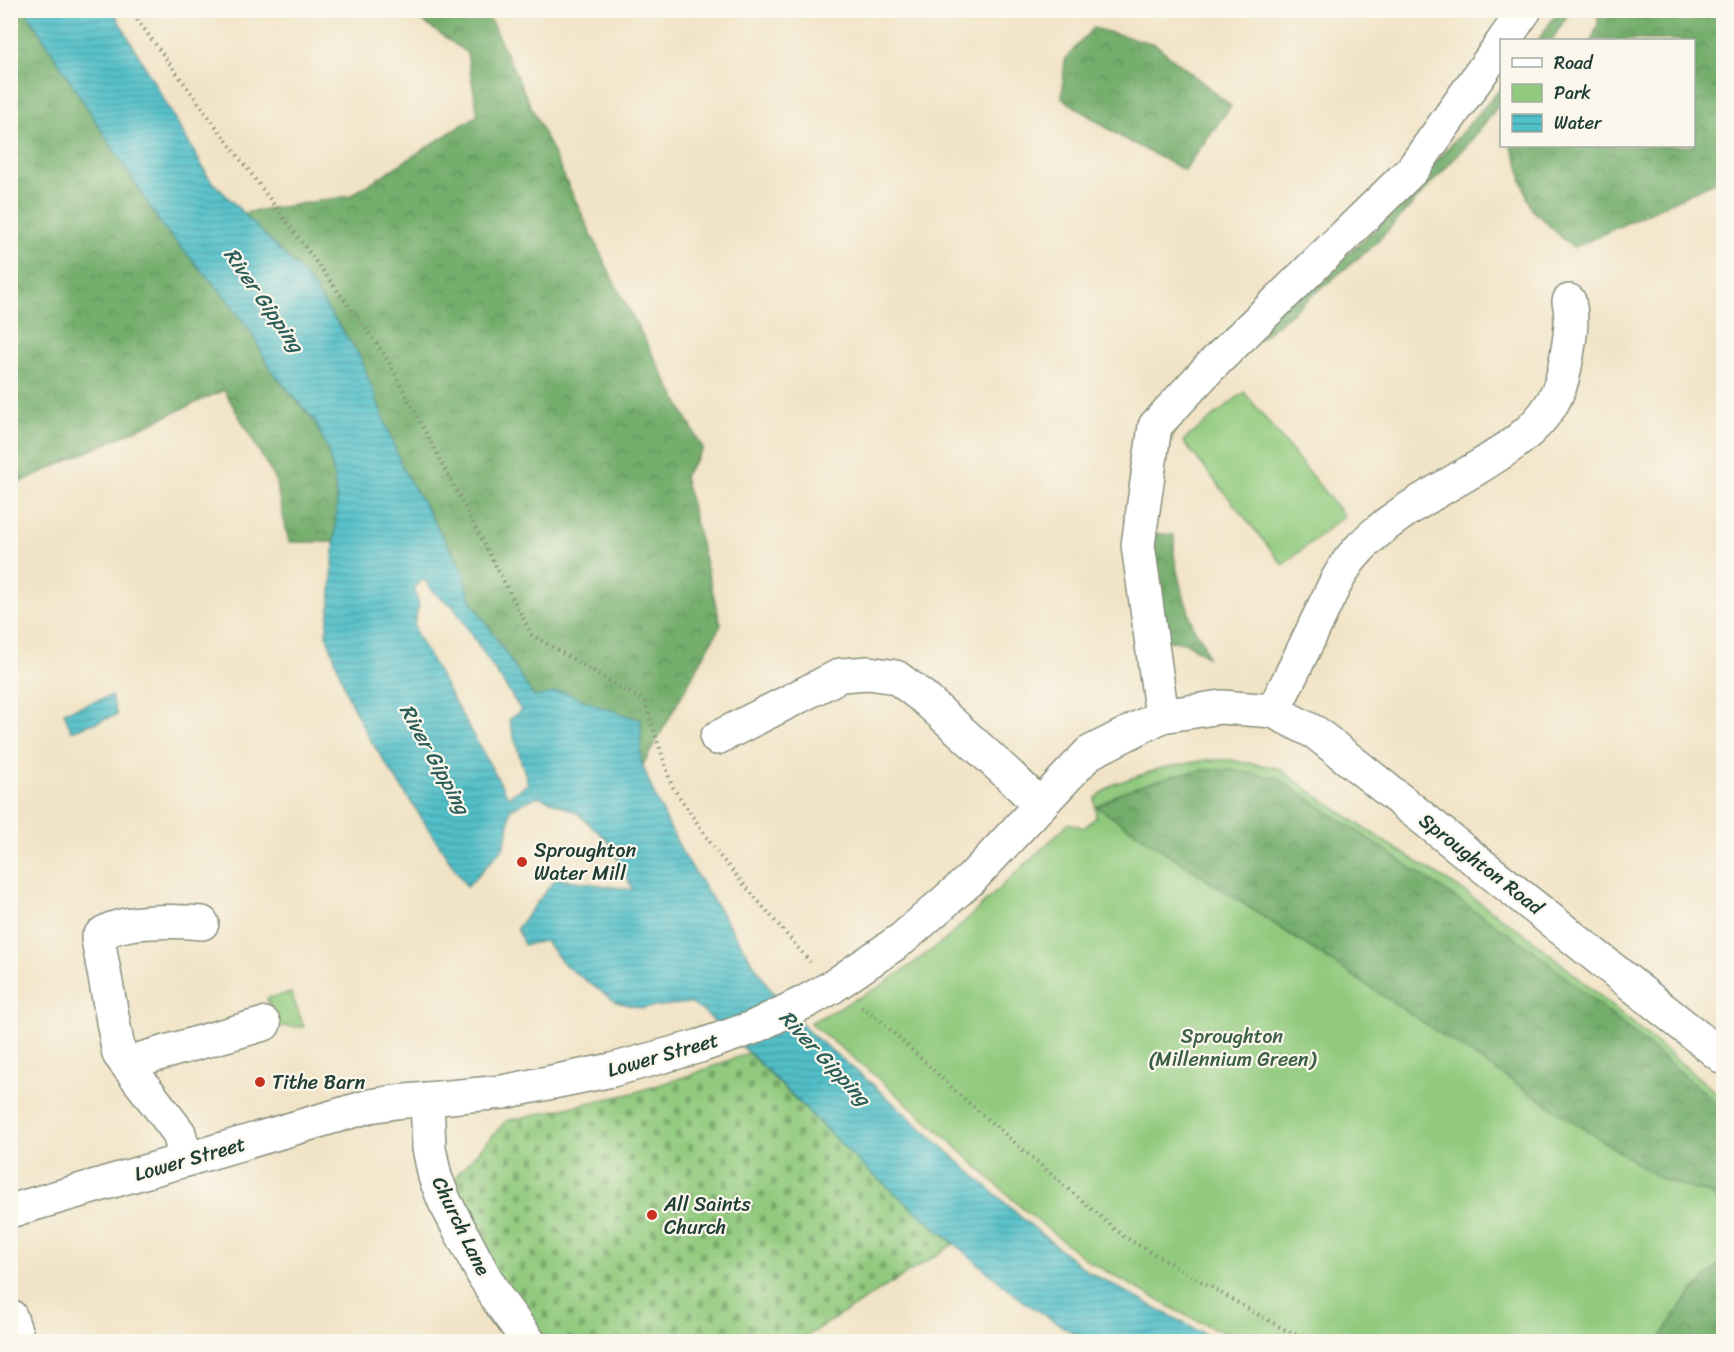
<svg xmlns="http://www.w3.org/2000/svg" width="1734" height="1352" viewBox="0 0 1734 1352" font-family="Sriracha,sans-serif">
<defs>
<pattern id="forest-crowns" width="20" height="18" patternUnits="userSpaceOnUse" patternTransform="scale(1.5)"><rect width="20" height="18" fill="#74ae6d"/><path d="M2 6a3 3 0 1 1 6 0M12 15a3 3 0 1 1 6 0" fill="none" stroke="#5f8f5a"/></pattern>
<pattern id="cemetery-stones" width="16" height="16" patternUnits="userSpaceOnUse" patternTransform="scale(1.5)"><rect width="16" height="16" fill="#91ca7e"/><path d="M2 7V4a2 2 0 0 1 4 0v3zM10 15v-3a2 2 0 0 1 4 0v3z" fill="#76a568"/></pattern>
<pattern id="water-rules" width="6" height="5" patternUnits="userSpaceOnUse" patternTransform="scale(1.5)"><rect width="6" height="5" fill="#52c0c9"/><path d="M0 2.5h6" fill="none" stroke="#439da4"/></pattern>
</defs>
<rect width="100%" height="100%" fill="#fbf7ec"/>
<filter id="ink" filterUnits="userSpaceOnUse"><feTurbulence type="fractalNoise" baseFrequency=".0167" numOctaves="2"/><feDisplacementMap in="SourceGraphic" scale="12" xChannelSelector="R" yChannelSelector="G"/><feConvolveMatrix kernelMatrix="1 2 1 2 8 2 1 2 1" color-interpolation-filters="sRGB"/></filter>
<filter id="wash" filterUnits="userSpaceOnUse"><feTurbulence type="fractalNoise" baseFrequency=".008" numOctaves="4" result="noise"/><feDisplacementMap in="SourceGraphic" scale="24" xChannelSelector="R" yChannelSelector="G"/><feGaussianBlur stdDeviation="1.35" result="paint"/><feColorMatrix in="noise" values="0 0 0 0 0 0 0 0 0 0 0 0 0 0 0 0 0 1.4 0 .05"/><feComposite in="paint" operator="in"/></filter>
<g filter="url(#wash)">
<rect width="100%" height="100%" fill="#f1e3c6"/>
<g fill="#91ca7e" stroke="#588459" stroke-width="1.5">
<path d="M1244,392L1344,516L1283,565L1183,441Z"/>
<path d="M1206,760H1230L1278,768L1323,800L1390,845L1459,888L1533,940L1723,1098V1341H1243L1187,1316L1088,1261L1023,1209L941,1133L872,1073L810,1023L877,988L907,968L945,940L1069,823L1084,828L1096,817L1095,798L1114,784L1162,768Z"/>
<path d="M291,993L304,1027L275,1026L267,998Z"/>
</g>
<g fill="url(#forest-crowns)" stroke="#4a7650" stroke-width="1.5">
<path d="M26,10L162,226L228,300L252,334L271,370L314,421L327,448L334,474L337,503L335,542H289L275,479L224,390L11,486L10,11Z"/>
<path d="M1559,10L1570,11L1552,40H1538Z"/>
<path d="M408,11H486L613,280L703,449L684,476L721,625L643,765L641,761L596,705L563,691L534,697L470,598L461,567L403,469L360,356L305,276L243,213L350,196L478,115L467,53Z"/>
<path d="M1598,11H1723V178L1573,248L1531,208L1522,181L1518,161L1511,146H1694V40H1592L1598,24Z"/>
<path d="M1093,28L1155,44L1231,106L1184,170L1121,137L1062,98L1065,59Z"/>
<path d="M1501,88V102L1469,143L1374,245L1210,380L1176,427L1151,493L1147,533L1174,535V556L1180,584L1194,629L1203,641L1207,656L1185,642L1158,640L1140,583L1135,523L1140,493L1160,428L1184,392L1211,366L1364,240L1386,218Z"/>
<path d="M1205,770H1230L1278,778L1533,950L1702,1090L1723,1109V1206L1710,1194L1662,1180L1097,807L1121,792L1175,775Z"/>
<path d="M1723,1260V1341H1659L1682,1304Z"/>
</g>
<path fill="url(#cemetery-stones)" stroke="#588459" stroke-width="1.5" d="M748,1053L863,1166L954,1244L799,1341H546L492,1269L456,1193V1176L506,1121L630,1094L690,1075Z"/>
<g fill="url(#water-rules)" stroke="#387e7e" stroke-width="1.5" fill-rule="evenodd">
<path d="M26,11H113L209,178L305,276L360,356L403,469L461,567L470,598L534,697L563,691L596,705L641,720V761L655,797L683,854L770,989L810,1033L871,1083L1023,1219L1087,1271L1217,1341H1086L1022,1301L863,1166L759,1062L705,1013L690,1003L642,1008L616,1002L567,967L545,941L524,945L517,928L556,878L633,890L608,841L576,812L538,796L510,809L508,831L503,848L467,887L369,738L349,699L326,634L330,607L337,503L334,474L327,448L315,421L271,370L252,334L228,300L162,226ZM423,579L438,596L453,606L521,710L509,720L528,784L508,797L417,635L414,623L419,605L414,589Z"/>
<path d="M111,696L117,715L71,731L64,712Z"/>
</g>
</g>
<g filter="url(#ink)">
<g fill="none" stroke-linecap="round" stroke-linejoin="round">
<defs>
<g id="minor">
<path d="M1504,40L1525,10"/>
<path d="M1273,711C1289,680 1304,649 1319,617C1329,597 1338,574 1352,557C1383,519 1435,493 1477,468C1508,449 1544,426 1558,391C1563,380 1565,367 1567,355C1570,338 1573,319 1569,301"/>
<path d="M1162,716L1138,545L1155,426L1211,366L1412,170L1502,43"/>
<path d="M717,738L841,675L869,673L896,677L924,698L1010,776L1040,805"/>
<path d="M127,1063L264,1024"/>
<path d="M427,1099L429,1148L435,1177L445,1202L484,1276L499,1301L529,1342"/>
<path d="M186,1160L179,1133L119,1054L98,939C108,918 181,921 202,923"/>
<path d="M10,1211L370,1106L395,1102L503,1092L612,1070L700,1046L752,1028L807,1001L832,987L902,939L971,879L1089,753L1162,716L1221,707L1273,711L1316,733L1724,1058"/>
<path d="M10,1316L19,1342"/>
</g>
</defs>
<use href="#minor" stroke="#88907d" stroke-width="36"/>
<g stroke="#88907d" stroke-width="4" stroke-dasharray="1.5 4.5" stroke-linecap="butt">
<path d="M130,10L385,355L532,635L645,702L672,786L719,855L810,962"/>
<path d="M861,1007L879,1019L963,1098L1123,1236L1283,1329L1319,1342"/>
</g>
<use href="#minor" stroke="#fff" stroke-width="33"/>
</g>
</g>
<g fill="#c8321e" stroke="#fbf7ec" stroke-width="2">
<circle cx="522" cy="862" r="6"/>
<circle cx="260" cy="1082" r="6"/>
<circle cx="652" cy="1215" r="6"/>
</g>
<g text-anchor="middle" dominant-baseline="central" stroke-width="4.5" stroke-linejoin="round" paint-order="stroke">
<g font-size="20" fill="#1f3d34" stroke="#fbf7ec" text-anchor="start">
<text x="534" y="850">Sproughton<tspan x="534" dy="23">Water Mill</tspan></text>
<text x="272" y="1082">Tithe Barn</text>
<text x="664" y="1204">All Saints<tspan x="664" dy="23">Church</tspan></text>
</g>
<g font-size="20" fill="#1f3d34" stroke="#fbf7ec">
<text transform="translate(1481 864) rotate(38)">Sproughton Road</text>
<text transform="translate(663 1055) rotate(-16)">Lower Street</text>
<text transform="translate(190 1159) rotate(-16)">Lower Street</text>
<text transform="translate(461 1226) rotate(64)">Church Lane</text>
</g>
<g font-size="20" fill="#3c6046" stroke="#fbf7ec">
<text x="1232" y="1036">Sproughton<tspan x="1232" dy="23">(Millennium Green)</tspan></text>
</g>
<g font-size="21" font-style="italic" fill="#2c5e59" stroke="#fbf7ec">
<text transform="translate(264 300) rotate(55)">River Gipping</text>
<text transform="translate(435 759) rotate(61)">River Gipping</text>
<text transform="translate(825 1058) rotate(47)">River Gipping</text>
</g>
</g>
<rect width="1734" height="1352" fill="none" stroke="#fbf7ec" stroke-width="36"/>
<rect x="1500" y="39" width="195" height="108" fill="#fbf7ec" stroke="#a3ada2" stroke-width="1.5"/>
<rect x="1512" y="58" width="30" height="9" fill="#ffffff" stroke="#a3ada2" stroke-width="1.5"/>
<text x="1554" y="69" font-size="18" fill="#1f3d34">Road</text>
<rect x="1512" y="84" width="30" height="18" fill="#91ca7e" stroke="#a3ada2" stroke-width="1.5"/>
<text x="1554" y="99" font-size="18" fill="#1f3d34">Park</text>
<rect x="1512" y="114" width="30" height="18" fill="url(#water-rules)" stroke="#a3ada2" stroke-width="1.5"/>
<text x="1554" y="129" font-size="18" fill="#1f3d34">Water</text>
</svg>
